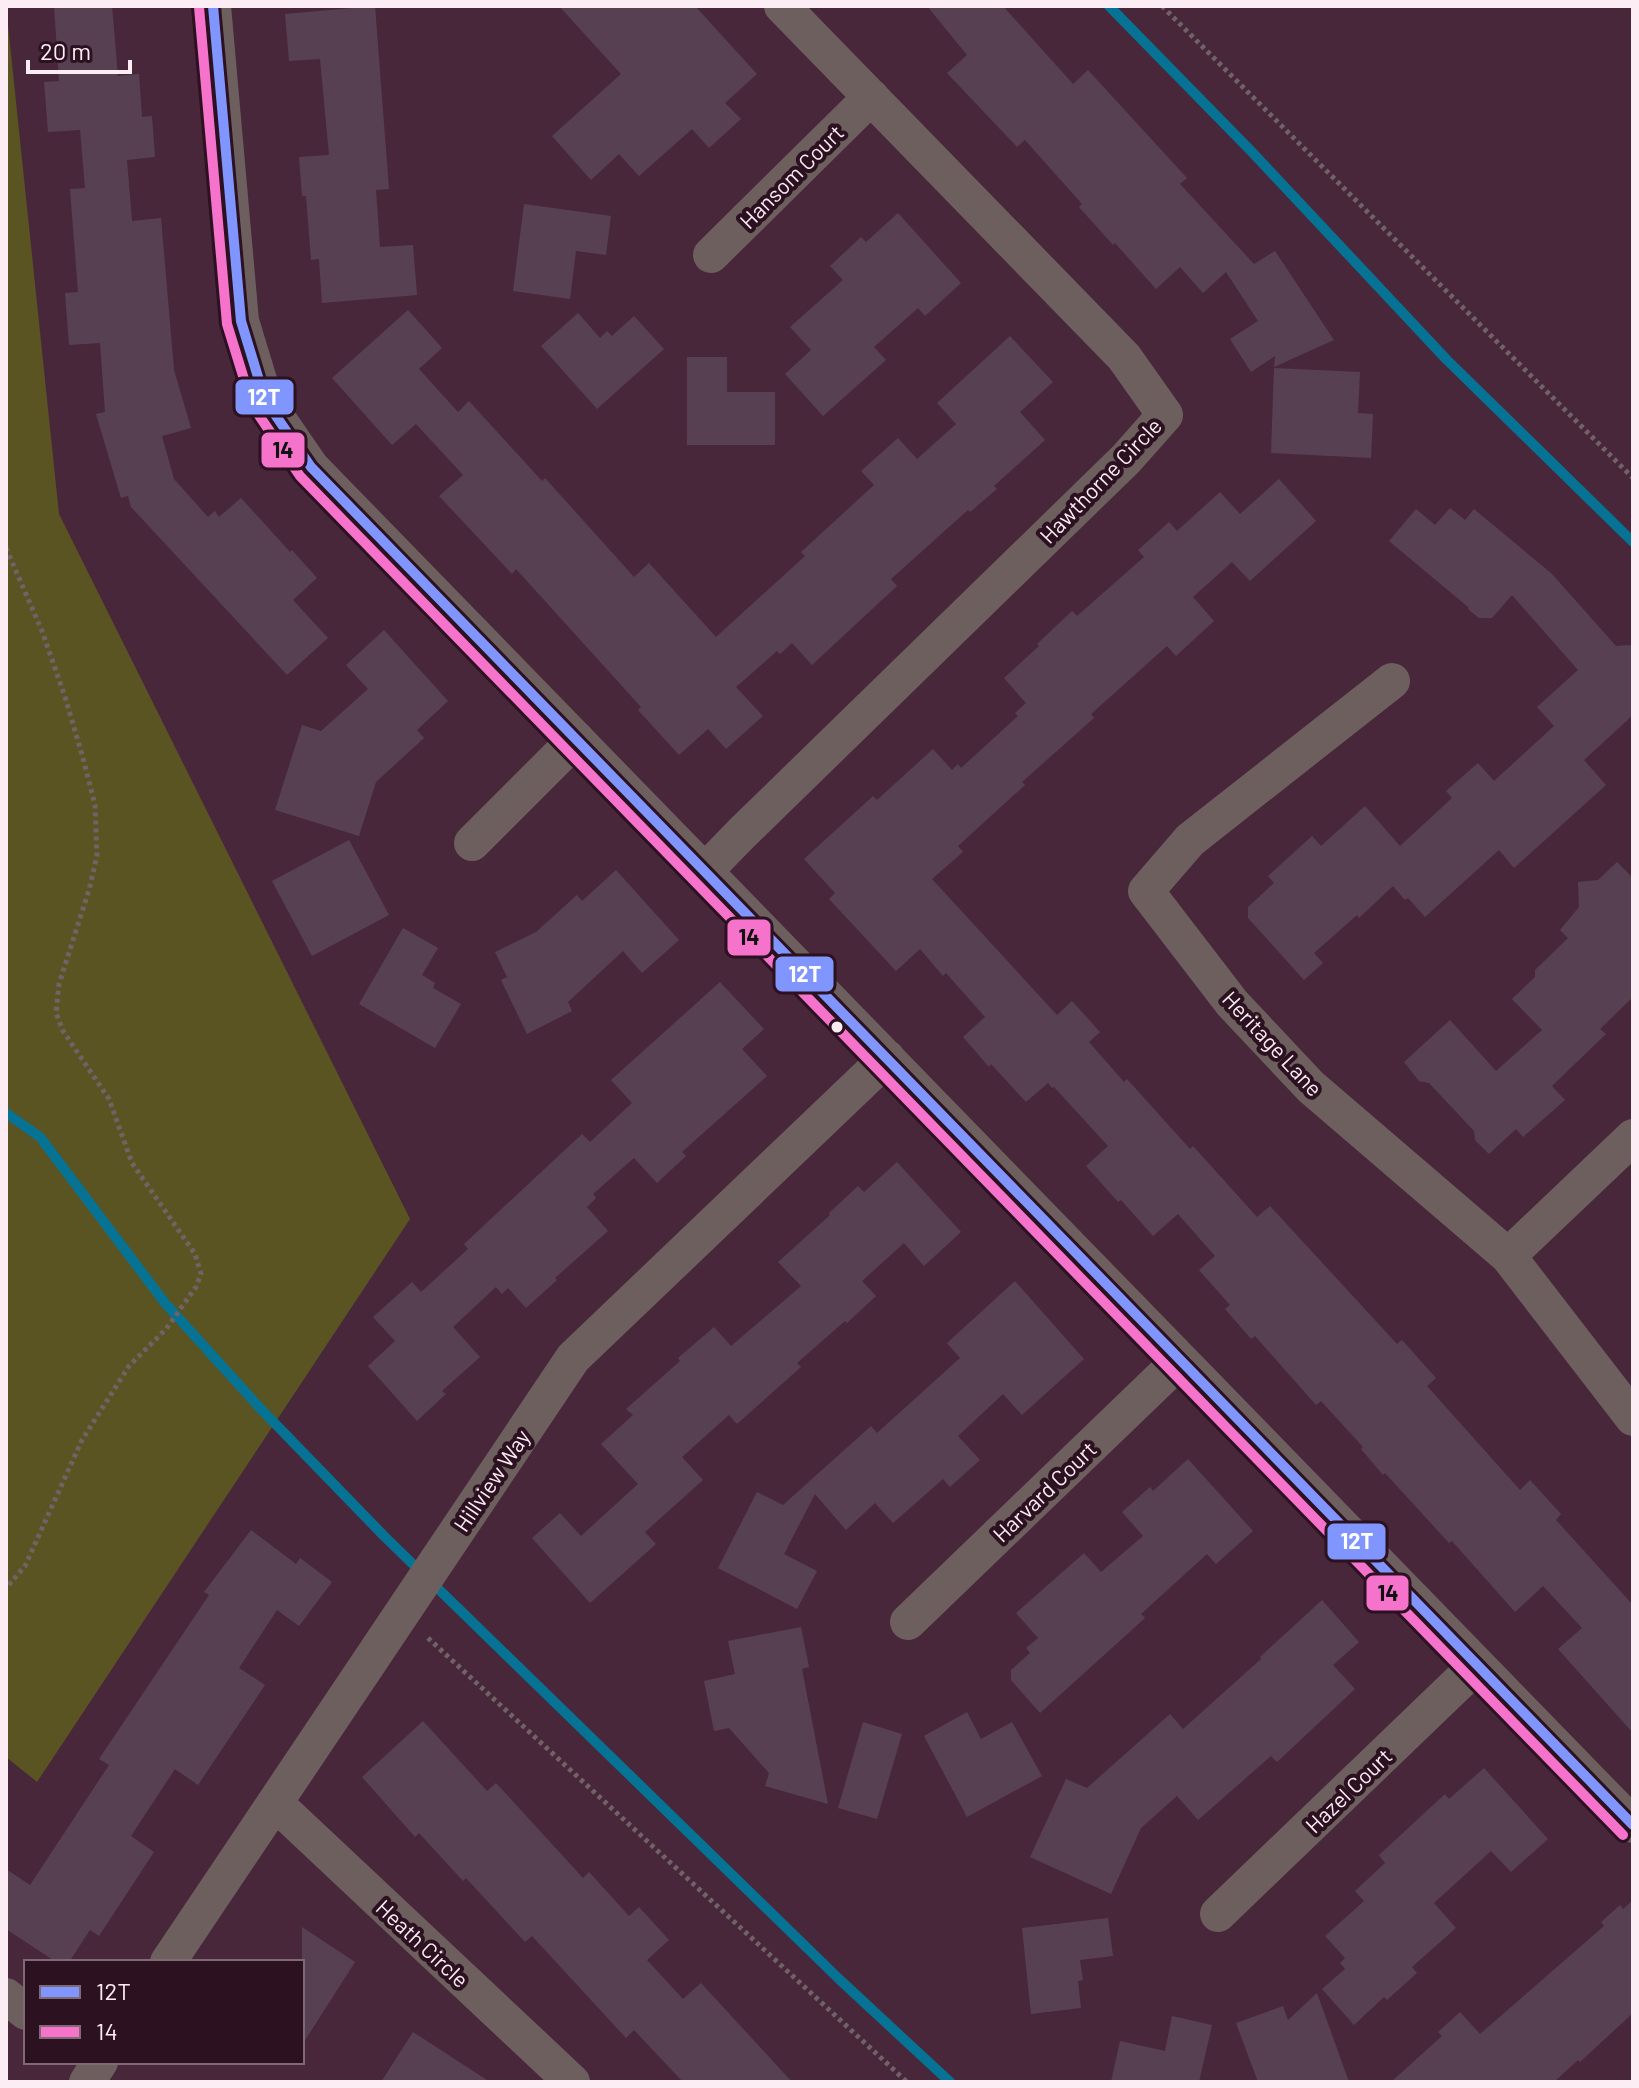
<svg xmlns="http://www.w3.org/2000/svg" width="1639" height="2088" viewBox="0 0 1639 2088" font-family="Barlow,sans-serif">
<rect width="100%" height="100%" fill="#48273b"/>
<path fill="#5a5423" d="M6,6L59,514L410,1219L37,1782L6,1757Z"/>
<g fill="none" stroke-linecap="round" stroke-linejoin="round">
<g stroke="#067395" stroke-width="10">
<path d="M1109,6L1251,151L1447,360L1633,542"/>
<path d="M6,1113L40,1137L165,1303L258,1406L384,1536L839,1979L950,2082"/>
</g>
</g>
<g fill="#584053">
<path d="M54,6H112L118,76L139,74L142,117L152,116L155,157L127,160L132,221L161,218L174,370L191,428L162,436L174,479L208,517L215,511L219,517L241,498L290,552L292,550L317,578L293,600L328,638L287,675L131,507L128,496L121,498L96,414L105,412L100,343L69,345L65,293L78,292L70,189L85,188L80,130L48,132L44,82L59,81Z"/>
<path d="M375,6L389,189L376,190L380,247L413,245L417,295L322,303L319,259L311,260L306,196H302L299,157L329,155L320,59L289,61L285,14Z"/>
<path d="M559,6H695L757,74L725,103L741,119L709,148L692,129L639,176L619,154L591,180L552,136L621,74Z"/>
<path d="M927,6H1003L1073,84L1088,70L1187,178L1180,184L1254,264L1275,251L1334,340L1274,367L1275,356L1251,372L1230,339L1258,321L1226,272L1203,293L1180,267L1156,289L1115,243L1113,245L1079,207L1082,204L1025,140L1017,147L947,73L967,55Z"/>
<path d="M524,204L611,216L606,255L576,251L570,299L513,291Z"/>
<path d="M898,213L961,283L925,316L918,308L874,347L886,360L823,416L785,374L811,350L790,327L843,280L830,266L861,237L866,242Z"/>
<path d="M408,310L442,348L419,369L458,412L469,401L542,481L545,478L634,577L649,563L716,637L805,556L801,552L874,485L861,471L898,438L917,459L956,424L937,403L1010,336L1053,382L1020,412L1045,440L994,486L997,489L970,512L968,510L891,579L897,586L812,665L792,643L780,654L777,651L736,687L763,716L726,749L708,729L679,755L638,710L641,707L516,569L512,574L439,496L463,475L416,424L392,445L332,378Z"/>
<path d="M578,313L600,338L607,331L612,336L634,316L664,349L597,409L541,346Z"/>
<path d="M687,357H727V392H775V445H687Z"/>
<path d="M1274,368L1360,372L1358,413L1373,414L1371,458L1271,453Z"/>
<path d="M1279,479L1316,521L1250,581L1232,562L1193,597L1214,621L1176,656L1167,646L1091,714L1094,718L1022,782L1025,785L958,846L963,852L932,879L1057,1015L1072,1001L1100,1032L1089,1042L1124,1082L1127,1079L1190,1149L1193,1146L1257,1217L1270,1206L1397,1344L1402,1340L1436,1378L1427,1386L1520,1490L1530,1480L1561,1514L1556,1520L1633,1605V1733L1558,1649L1582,1628L1543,1586L1515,1612L1452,1541L1449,1543L1385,1473L1383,1475L1361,1449L1363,1447L1321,1401L1316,1405L1255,1336L1251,1339L1225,1309L1230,1305L1199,1270L1215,1256L1178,1214L1153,1236L1121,1200L1118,1202L1086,1166L1108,1146L1054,1087L1052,1088L1048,1083L1026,1102L991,1064L989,1067L963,1037L985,1017L946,973L943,976L920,949L896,971L829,899L835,893L804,859L873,796L877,800L933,749L952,770L958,764L961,768L1018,716L1015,713L1026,703L1004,678L1039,646L1037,644L1072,611L1077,616L1144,557L1138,550L1169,522L1177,531L1220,492L1240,514Z"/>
<path d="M1450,508L1465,520L1474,509L1552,574L1616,646L1631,645L1633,715L1584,760L1606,785L1514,868L1499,850L1425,917L1408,898L1405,900L1393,886L1359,918L1357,915L1314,953L1323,963L1304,980L1248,918V907L1274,883L1268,876L1312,836L1321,846L1365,806L1400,846L1452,798L1446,791L1478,763L1494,781L1554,726L1537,707L1578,670L1512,595L1492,618H1479L1469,610L1468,607L1389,541L1416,509L1435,525Z"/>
<path d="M384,630L448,701L417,730L424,738L376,782L359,836L275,810L302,725L321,731L368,689L346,665Z"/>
<path d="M349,840L389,915L312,956L272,881Z"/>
<path d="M1617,862L1633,878V997L1600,1029L1606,1034L1552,1086L1565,1100L1523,1137L1516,1129L1489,1154L1475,1140L1474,1131L1429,1083L1419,1081L1404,1062L1450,1020L1496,1071L1542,1030L1512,999L1535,977V970L1568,938L1560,930L1579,907L1578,882L1598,880Z"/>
<path d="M616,870L679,940L642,973L623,951L568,1002L572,1011L527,1034L501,980L507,977L495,952L536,932L577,895L582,901Z"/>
<path d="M403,928L438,948L422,975L435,983L433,988L461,1004L435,1048L359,1004Z"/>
<path d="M720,982L764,1029L742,1049L767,1076L682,1152L686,1156L657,1183L634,1158L593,1194L596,1198L587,1207L608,1231L555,1278L557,1280L526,1308L508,1288L502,1294L496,1287L453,1327L480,1357L442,1391L446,1394L417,1421L368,1366L395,1341L373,1317L412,1282L421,1292L468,1249L464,1244L582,1134L590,1142L632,1103L611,1080Z"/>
<path d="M897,1162L961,1232L924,1266L904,1243L862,1281L876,1296L847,1323L845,1321L797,1363L801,1367L737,1424L729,1415L682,1457L703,1480L645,1532L656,1544L590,1603L532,1538L560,1513L581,1536L638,1484L601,1444L633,1415L626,1409L680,1361L678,1358L714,1327L731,1346L801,1286L778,1262L830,1215L829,1213L858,1186L864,1192Z"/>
<path d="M1015,1281L1084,1359L1022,1415L1003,1394L958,1436L980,1460L950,1487L943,1479L893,1523L875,1503L846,1530L815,1494L784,1554L817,1571L797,1609L718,1568L757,1492L783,1505L871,1426L877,1433L960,1358L947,1343Z"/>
<path d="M1188,1459L1253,1531L1216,1564L1207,1554L1141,1614L1145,1618L1040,1713L1011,1680V1670L1030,1653L1026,1648L1038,1638L1016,1613L1084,1553L1101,1572L1143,1536L1122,1512L1150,1487L1153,1491Z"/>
<path d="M251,1530L296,1564L300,1558L332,1582L299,1626L277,1610L239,1668L265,1685L198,1785L175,1769L131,1836L154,1852L99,1936L90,1930L69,1962H56L6,1929V1869L30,1885L109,1765L99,1759L209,1595L204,1592Z"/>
<path d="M1322,1600L1359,1642L1333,1665L1355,1689L1277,1762L1271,1756L1198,1820L1177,1796L1141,1828L1111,1894L1030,1857L1066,1779L1087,1788L1170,1714L1183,1729L1261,1659L1260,1657Z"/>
<path d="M801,1627L809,1667L802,1669L828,1804L765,1786L769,1773L729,1728L714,1731L704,1681L735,1674L728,1641Z"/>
<path d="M967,1712L981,1739L1012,1722L1042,1776L967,1817L924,1736Z"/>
<path d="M423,1721L487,1791L496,1783L583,1878L589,1872L629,1916L639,1907L669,1940L647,1960L683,1999L701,1983L792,2082H683L634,2030L626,2038L532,1936L525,1942L466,1878L463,1881L419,1833L415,1837L362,1777Z"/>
<path d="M863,1722L902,1734L877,1819L838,1808Z"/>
<path d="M1484,1768L1548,1839L1511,1872L1491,1851L1434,1903L1456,1928L1412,1967L1417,1973L1387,2000L1384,1997L1354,2025L1322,1989L1345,1969L1340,1963L1345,1958L1325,1936L1364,1901L1355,1891L1385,1863L1379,1855L1445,1794L1449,1799Z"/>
<path d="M1633,1900V2013L1580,2062L1578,2060L1554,2082H1391L1442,2036L1438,2032L1460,2012L1480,2034L1604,1926L1601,1922L1620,1905L1623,1909Z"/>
<path d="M1108,1918L1113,1956L1080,1960L1083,1980L1078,1981L1081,2008L1031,2014L1022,1928Z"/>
<path d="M302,1927L355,1962L302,2045Z"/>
<path d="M1317,1993L1349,2082H1258L1236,2023L1283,2006L1288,2020Z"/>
<path d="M1172,2016L1212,2025L1199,2082H1111L1120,2041L1165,2051Z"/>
<path d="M413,2032L490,2082H381Z"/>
</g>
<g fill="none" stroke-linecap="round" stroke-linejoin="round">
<g stroke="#716265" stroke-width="5" stroke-dasharray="4 4" stroke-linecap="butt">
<path d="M1162,6L1633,478"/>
<path d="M6,548L42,631L65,697L83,758L95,805L97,856L89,890L59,984L56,1013L63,1031L109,1099L132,1163L195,1254L201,1274L196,1287L166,1329L129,1366L82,1440L25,1566L6,1588"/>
<path d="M428,1638L907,2082"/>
</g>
<g stroke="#6d5f5e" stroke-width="36">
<path d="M213,6L241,321L265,400L311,467L1633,1825"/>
<path d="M711,255L871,97"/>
<path d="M1392,681L1190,840L1146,891L1232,1003L1311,1087L1508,1256L1633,1418"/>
<path d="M472,843L576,739"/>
<path d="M705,871L742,833L1126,459L1165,415L1124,357L782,6"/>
<path d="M1508,1256L1633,1137"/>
<path d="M908,1622L1180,1360"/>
<path d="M275,1803L572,2082"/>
<path d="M1218,1914L1477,1665"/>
<path d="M168,1962L573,1358L887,1058"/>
<path d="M6,1996L26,2012"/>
<path d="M87,2082L100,2062"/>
</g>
<defs>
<path id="bus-1" d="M213,6L241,321L265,400L311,467L1633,1825"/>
<path id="bus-2" d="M199,7L227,324L252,405L300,476L1623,1835"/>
</defs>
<use href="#bus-1" stroke="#2c1120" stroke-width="16"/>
<use href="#bus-2" stroke="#2c1120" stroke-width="16"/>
<use href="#bus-1" stroke="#8096fe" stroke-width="10"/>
<use href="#bus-2" stroke="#f673cb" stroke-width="10"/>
</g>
<circle fill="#fcecf3" stroke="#2c1120" stroke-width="3" cx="837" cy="1027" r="7"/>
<g text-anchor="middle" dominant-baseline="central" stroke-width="8" stroke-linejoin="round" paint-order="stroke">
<g font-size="22" fill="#fcecf3" stroke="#2c1120">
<text transform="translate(791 176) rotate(-45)">Hansom Court</text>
<text transform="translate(1100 480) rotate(-46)">Hawthorne Circle</text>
<text transform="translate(1273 1043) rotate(47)">Heritage Lane</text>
<text transform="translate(491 1480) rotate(-56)">Hillview Way</text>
<text transform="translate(1044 1491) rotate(-44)">Harvard Court</text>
<text transform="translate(1348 1790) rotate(-44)">Hazel Court</text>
<text transform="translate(423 1943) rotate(43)">Heath Circle</text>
</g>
</g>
<g stroke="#2c1120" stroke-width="3">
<rect x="234" y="378" width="61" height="38" rx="8" fill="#8096fe"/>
<rect x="260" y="431" width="46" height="38" rx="8" fill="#f673cb"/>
<rect x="726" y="918" width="46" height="39" rx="8" fill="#f673cb"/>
<rect x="774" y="955" width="61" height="38" rx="8" fill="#8096fe"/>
<rect x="1326" y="1522" width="61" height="39" rx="8" fill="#8096fe"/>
<rect x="1365" y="1574" width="45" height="38" rx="8" fill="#f673cb"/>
</g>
<g font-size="22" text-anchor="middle" font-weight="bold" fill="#fff">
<text x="264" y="405">12T</text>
<text x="805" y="982">12T</text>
<text x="1357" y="1549">12T</text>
</g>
<g font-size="22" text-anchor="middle" font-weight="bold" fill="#111">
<text x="283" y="458">14</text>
<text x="749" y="945">14</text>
<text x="1388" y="1601">14</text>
</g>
<rect width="1639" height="2088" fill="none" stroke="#fcecf3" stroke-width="16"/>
<rect x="24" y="1960" width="280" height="104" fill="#2c1120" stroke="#7f6974" stroke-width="2"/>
<rect x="40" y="1986" width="40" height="12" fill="#8096fe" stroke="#7f6974" stroke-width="2"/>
<text x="96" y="2000" font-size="24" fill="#fcecf3">12T</text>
<rect x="40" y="2026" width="40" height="12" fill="#f673cb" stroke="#7f6974" stroke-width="2"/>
<text x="96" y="2040" font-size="24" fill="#fcecf3">14</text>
<path d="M28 60v12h102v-12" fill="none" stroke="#fcecf3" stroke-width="4"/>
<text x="40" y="60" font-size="24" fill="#fcecf3" stroke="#2c1120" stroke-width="6" paint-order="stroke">20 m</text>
</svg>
